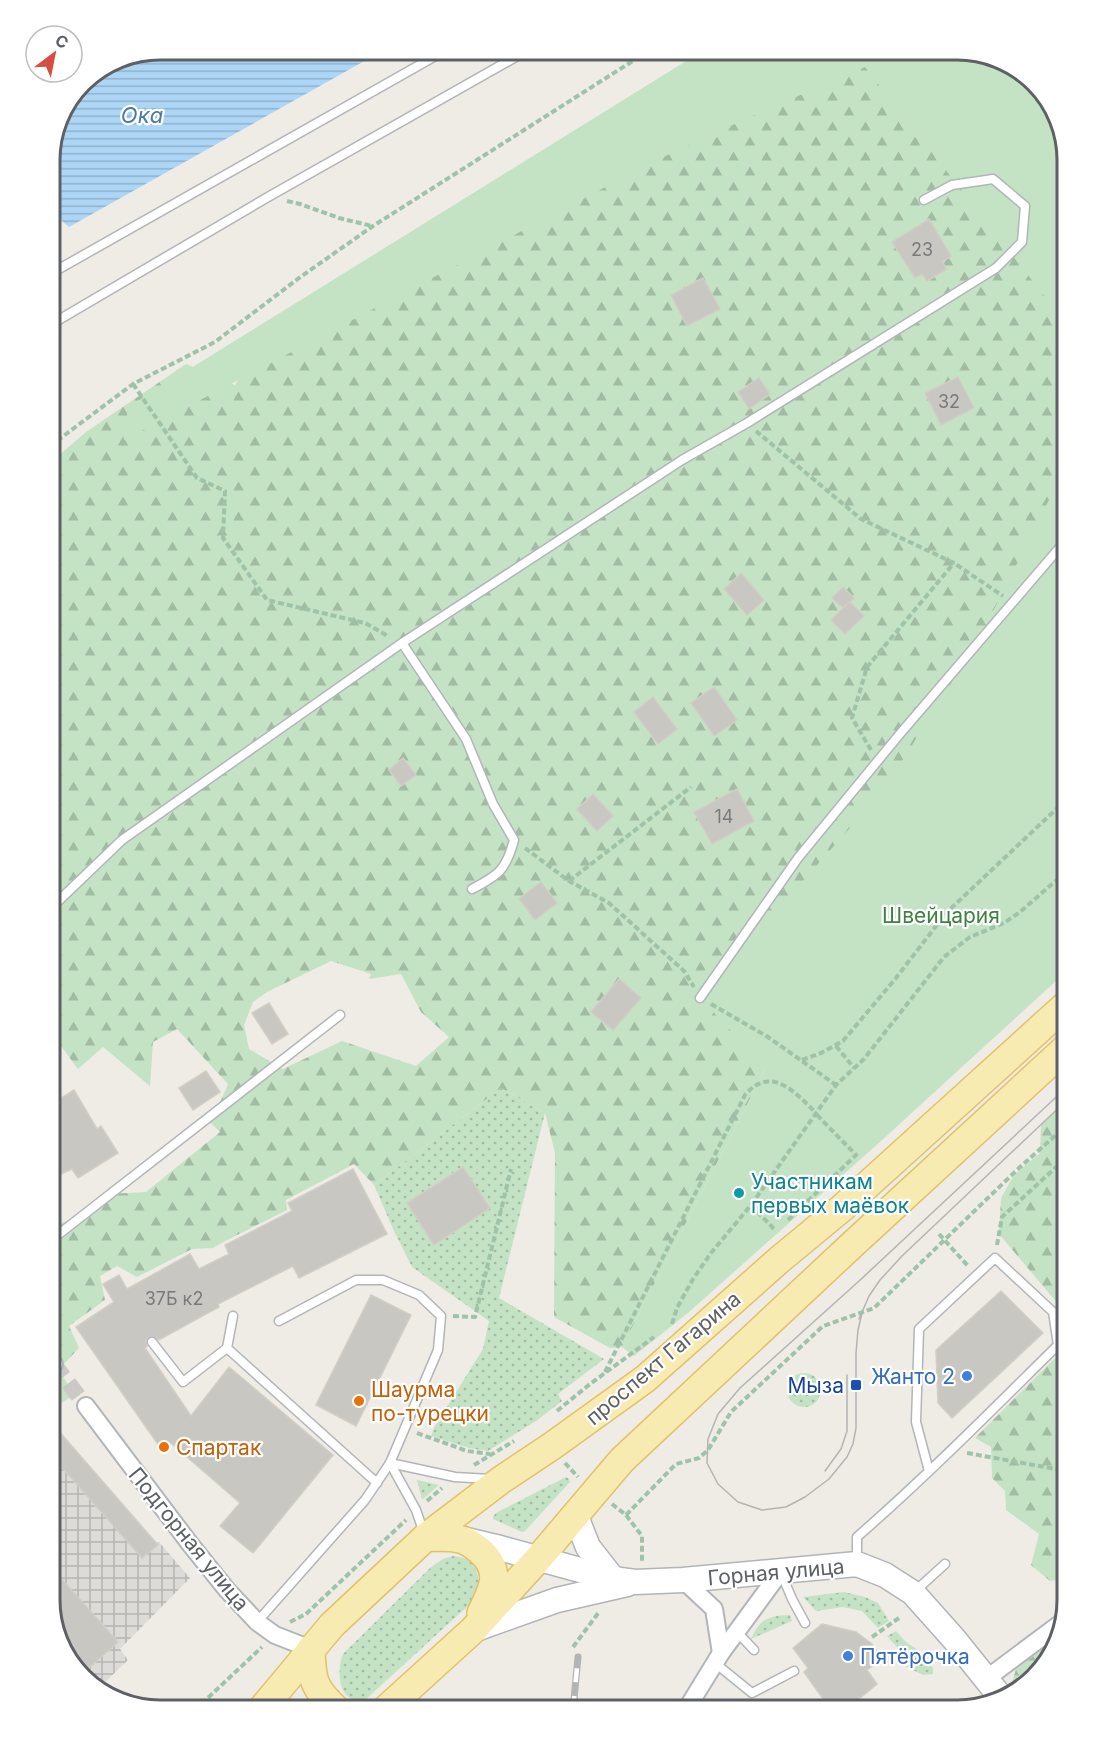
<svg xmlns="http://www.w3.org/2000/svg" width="1117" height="1760" viewBox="0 0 1117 1760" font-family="Inter,sans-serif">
<defs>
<pattern id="industrial-grid" width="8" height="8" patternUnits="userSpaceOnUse" patternTransform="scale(1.5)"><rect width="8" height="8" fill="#dddbd7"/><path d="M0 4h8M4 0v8" fill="none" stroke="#b6b5b2"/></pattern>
<pattern id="grass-dots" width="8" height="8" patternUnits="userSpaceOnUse" patternTransform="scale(1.5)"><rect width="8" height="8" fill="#c4e3c4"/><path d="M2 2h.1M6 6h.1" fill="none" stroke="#a2bba3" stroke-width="1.8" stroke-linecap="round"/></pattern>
<pattern id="forest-firs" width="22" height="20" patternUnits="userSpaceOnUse" patternTransform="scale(1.5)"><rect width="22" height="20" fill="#c4e3c4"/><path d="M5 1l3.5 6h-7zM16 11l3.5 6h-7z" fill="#a2bba3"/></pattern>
<pattern id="water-rules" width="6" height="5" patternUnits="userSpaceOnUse" patternTransform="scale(1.5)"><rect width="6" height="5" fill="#add6f6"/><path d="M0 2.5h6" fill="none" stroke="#90b1cb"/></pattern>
</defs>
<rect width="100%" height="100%" fill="#eeece5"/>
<path fill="url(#industrial-grid)" d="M50,1446L138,1554L159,1542L190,1578L120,1649L128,1660L97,1690L61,1649L50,1600Z"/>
<g fill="url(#grass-dots)" fill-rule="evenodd">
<path d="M501,1088L545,1113L499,1298L604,1359L558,1394L562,1401L536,1421L488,1451L469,1448L431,1436L435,1426L483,1349L489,1321L412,1267L394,1231L374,1185ZM462,1167L490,1208L407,1203Z"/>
<circle cx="804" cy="1390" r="17"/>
<path d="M566,1477L569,1479L570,1482L525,1531L522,1532L493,1519V1517L496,1513Z"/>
<path d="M417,1480L439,1485L422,1500Z"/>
<path d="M453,1556C483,1558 483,1584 469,1605L365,1700C338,1705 336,1672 343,1654L430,1568L443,1559Z"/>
<path d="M844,1592L865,1597L878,1603L889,1621L878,1628L862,1611L843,1607L816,1611L803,1597Z"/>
<path d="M790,1615L792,1621L751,1639C760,1618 769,1616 790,1615Z"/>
<path d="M896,1631L906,1642L919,1651L933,1668V1674L923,1675L895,1661L903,1654L887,1636Z"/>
</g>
<g fill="url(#forest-firs)" fill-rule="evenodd">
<path d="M965,50L1019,68L1056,111L1067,160V971L766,1068L622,1347L610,1348L554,1317L555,1153L545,1113L501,1088L374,1185L354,1164L286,1200L287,1210L225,1241L213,1248L192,1249L137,1277L117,1266L100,1276L105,1300L69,1326L79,1348L58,1370L75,1394L51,1410L50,1408V1227L84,1215L109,1194L146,1192L220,1132L211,1123L228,1084L177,1029L153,1042L150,1086L103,1047L78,1069L50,1031V463L86,432L186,364L235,385L263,340L717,69ZM331,961L371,974L369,979L401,974L421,1012L449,1037L416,1066L342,1041L283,1069L249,1049L244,1025L253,1002L267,992Z"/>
<path d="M1067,1100V1578L1050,1581L1031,1565L1039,1534L1006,1510L1005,1491L992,1478L991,1447L975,1438L1062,1351L1059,1305L999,1234L1001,1198L1014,1175L1040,1153L1041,1124Z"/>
<path d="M1055,1640L1049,1661L1017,1689L1012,1683L1016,1669Z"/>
</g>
<g fill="#c4e3c4">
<path d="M704,50H965L1019,68L1056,111L1067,160V325L865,67L752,116L657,160L124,440L128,407Z"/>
<path d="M1067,464V971L881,1141L689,1312L634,1356L622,1347L766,1068L700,998L885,788L979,639Z"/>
</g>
<path fill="url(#water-rules)" d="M160,50H384L69,227L56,216H50V153L82,82L118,58Z"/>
<g fill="#c9c7c2" stroke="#d2cec4" stroke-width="1.5">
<path d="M929,219L951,256L942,262L947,269L927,281L922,274L915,278L892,242Z"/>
<path d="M703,278L720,309L687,326L671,295Z"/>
<path d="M958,377L974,408L941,425L925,393Z"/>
<path d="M759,378L770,394L749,409L738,392Z"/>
<path d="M741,573L764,600L747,615L724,589Z"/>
<path d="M843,587L854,598L850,602L864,616L845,634L831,620L849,602L843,608L832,598Z"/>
<path d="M714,687L737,720L714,736L691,703Z"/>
<path d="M653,697L677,729L658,744L634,712Z"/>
<path d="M403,758L416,775L401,786L389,770Z"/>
<path d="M737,789L754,821L712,844L694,812Z"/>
<path d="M593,794L613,816L597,831L577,809Z"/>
<path d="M541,882L557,903L535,920L519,899Z"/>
<path d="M619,979L641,998L613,1030L591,1012Z"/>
<path d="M269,1003L288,1034L272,1044L252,1013Z"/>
<path d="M206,1071L220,1092L193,1110L179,1088Z"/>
<path d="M74,1090L97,1129L101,1126L118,1153L78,1178L72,1169L50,1179V1105Z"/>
<path d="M463,1167L490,1208L434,1245L407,1203Z"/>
<path d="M353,1169L387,1234L299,1278L293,1266L218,1304L219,1307L159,1340L152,1336L146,1340L147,1346L145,1348L191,1416L229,1367L333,1455L253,1553L220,1526L240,1503L171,1443L164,1453L76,1327L114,1302L103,1284L119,1275L127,1289L190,1254L199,1269L229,1254L225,1245L292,1211L288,1203Z"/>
<path d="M1001,1291L1043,1333L952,1418L938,1403L936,1350Z"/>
<path d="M371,1295L411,1315L356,1426L316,1405Z"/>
<path d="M50,1421L158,1545L142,1558L50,1454Z"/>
<path d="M50,1566L118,1642L82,1674L61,1649L50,1600Z"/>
<path d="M822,1624L856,1632L872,1644L882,1659L867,1670L877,1684L854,1703L859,1710H831L804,1672L808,1668L793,1648Z"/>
</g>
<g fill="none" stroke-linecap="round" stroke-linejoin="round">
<path stroke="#cac9c5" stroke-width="16" stroke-dasharray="16 8" stroke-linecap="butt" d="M54,1364L86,1406"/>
<defs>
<g id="service">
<path d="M50,274L446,50"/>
<path d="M50,325L268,197L528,50"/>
<path d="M402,643L466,739L493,804L514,840C506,870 499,875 472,889"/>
<path d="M50,909L122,840L402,643L682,460L747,423L996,268L1022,242L1025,206L993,179L952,185L924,200"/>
<path d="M700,998L798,858L899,735L1067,539"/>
<path d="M50,1241L340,1015"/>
<path d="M233,1316L227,1348L377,1483"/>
<path d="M152,1342L183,1382L227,1348"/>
<path d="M390,1463L455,1477L490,1479"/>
<path d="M390,1463L416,1510L424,1533"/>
<path d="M857,1563V1537C927,1476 992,1410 1058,1345L1053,1312L995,1258L919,1329L916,1422L929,1471"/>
<path d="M782,1575L792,1599L805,1623"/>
<path d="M913,1593L945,1564"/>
<path d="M257,1622L365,1500L390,1463L438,1350L441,1316L419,1295L383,1280H356L279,1321"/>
<path d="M737,1632L754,1650"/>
<path d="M715,1663L752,1693L794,1671"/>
</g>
<g id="minor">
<path d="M50,1359L54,1364"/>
<path d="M86,1406L190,1544L227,1590L257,1622L275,1635L311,1649"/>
<path d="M683,1580L714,1609L721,1653"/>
<path d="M986,1679L1061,1623"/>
<path d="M686,1710L721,1653L781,1571"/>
</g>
<g id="secondary">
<path d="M575,1514L588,1547L613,1579"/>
<path d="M462,1539L500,1548L613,1579L635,1582L683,1580L857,1564L885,1575L913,1593L954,1639L1003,1700"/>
<path d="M473,1630L557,1600L627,1584"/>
</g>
<g id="primary">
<path d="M426,1537C436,1538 449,1536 459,1539C466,1540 474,1546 479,1550C503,1570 493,1589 481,1613"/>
<path d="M311,1649C312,1680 313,1688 337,1710"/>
<path d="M261,1710L332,1625L426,1537L501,1480L552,1446L645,1379L779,1260L842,1208L1067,1004"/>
<path d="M385,1710L473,1630L538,1559L622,1460L853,1244L1067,1047"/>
</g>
</defs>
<use href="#service" stroke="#b2b5b9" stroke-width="11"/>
<use href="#minor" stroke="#b2b5b9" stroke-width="20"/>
<use href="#secondary" stroke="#b1b4b8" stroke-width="27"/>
<use href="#primary" stroke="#e3c169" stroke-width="30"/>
<g stroke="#9ec3a9" stroke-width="4" stroke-dasharray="6 3" stroke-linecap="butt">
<path d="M287,201L300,204L339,218L372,226"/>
<path d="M133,384L197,478L225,491L223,538L267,600L365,623L388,636"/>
<path d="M756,431L861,519L954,563L1003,596"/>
<path d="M50,446L133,384L215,342L299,278L373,226L650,50"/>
<path d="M871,750L852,718L867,667L954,563"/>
<path d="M525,848L569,881L609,903L684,971L694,987"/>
<path d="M569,881L691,787"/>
<path d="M711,1004L768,1037L836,1085"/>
<path d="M836,1046L854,1068"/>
<path d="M802,1060L821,1053L843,1041L896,978L946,913L1067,799"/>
<path d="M751,1205L776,1231"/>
<path d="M788,1220L856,1155L815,1113"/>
<path d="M939,1234L968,1266"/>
<path d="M997,1245L1002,1217L1067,1157"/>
<path d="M453,1316L475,1317L511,1169"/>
<path d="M672,1324L677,1308L693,1279L711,1253L751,1205L836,1085L864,1059L944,957L970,937L1004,923L1020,912L1067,871"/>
<path d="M605,1372L745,1095C771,1064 796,1093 816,1113"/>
<path d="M557,1411L590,1384L654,1337"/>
<path d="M417,1433L467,1451L490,1454"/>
<path d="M967,1453L1067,1471"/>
<path d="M565,1463L578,1477"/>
<path d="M474,1465L514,1441"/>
<path d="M427,1501L442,1488"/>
<path d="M612,1504L626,1515L642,1536V1562"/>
<path d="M626,1515L676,1464L699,1458L708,1450L731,1412L823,1326L874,1308L1019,1168L1067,1125"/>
<path d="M290,1622L306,1614L406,1520"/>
<path d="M872,1637L899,1618"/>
<path d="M573,1647L599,1612"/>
<path d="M195,1710L262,1647"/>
</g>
<use href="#service" stroke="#fff" stroke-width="8"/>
<use href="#minor" stroke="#fff" stroke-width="16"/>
<use href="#secondary" stroke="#fff" stroke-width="24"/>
<use href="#primary" stroke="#f7ebb1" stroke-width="27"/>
<g stroke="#b3b4b4" stroke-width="1.5">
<path d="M862,1313L858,1330L856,1353V1428L853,1444L847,1457L829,1479L805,1497L786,1507L762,1510L738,1502L718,1484L707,1463L708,1439L718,1414L740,1388L858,1282L1067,1087"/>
<path d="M859,1319L869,1296L880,1280L902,1256L1067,1100"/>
<path d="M825,1471L841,1449L847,1431V1375"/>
</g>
<defs>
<path id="rail" d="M573,1710L578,1657"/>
</defs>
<use href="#rail" stroke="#b3b4b4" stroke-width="7"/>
<use href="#rail" stroke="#fff" stroke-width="4.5" stroke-dasharray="14" stroke-linecap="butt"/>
</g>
<circle fill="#0f9aa8" stroke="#fff" stroke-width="2" cx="739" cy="1193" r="6"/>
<g fill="#3f7fe0" stroke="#fff" stroke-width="2">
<circle cx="967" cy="1376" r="6"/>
<circle cx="848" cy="1656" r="6"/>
</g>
<rect fill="#1a4fb4" stroke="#fff" stroke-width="2" x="850" y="1379" width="12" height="12" rx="3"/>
<g fill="#e8710a" stroke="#fff" stroke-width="2">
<circle cx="359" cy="1401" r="6"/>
<circle cx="164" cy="1447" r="6"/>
</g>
<g text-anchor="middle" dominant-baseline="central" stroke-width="4.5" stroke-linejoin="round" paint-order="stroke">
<g font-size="18" fill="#787a7c">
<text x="922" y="249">23</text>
<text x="949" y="401">32</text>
<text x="724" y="816">14</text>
<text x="174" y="1298">37Б к2</text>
</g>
<g font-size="21" fill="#3e8142" stroke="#fff">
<text x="941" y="915">Швейцария</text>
</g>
<g font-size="21" fill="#0d838f" stroke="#fff" text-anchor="start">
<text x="751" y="1181">Участникам<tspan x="751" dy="24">первых маёвок</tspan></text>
</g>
<g font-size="21" fill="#5d6064" stroke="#fff">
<text transform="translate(663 1358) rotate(-40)">проспект Гагарина</text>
<text transform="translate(189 1539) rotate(51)">Подгорная улица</text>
<text transform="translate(776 1572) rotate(-5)">Горная улица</text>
</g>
<g font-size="21" fill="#366cbe" stroke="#fff" text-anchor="end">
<text x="955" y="1376">Жанто 2</text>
<text x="860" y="1656" text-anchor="start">Пятёрочка</text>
</g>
<g font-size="21" fill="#164399" stroke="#fff" text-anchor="end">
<text x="844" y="1385">Мыза</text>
</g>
<g font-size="21" fill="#c56008" stroke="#fff" text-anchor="start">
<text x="371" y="1389">Шаурма<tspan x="371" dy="24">по-турецки</tspan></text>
<text x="176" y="1447">Спартак</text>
</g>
<g font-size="22" font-style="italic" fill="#4c78a6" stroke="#fff">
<text x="142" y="115">Ока</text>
</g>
</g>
<path d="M0 0H1117V1760H0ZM160 60H957A100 100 0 0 1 1057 160V1600A100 100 0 0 1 957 1700H160A100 100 0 0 1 60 1600V160A100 100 0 0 1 160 60Z" fill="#fff" fill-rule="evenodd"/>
<path fill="none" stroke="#5d6064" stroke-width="3" d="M160 60H957A100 100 0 0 1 1057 160V1600A100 100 0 0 1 957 1700H160A100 100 0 0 1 60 1600V160A100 100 0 0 1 160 60Z"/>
<g transform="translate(54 54) rotate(32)"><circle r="28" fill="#ffffff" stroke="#bebfc1" stroke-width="1.5"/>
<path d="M0-4.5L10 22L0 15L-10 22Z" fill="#d74d42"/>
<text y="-9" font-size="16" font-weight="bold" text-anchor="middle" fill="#5d6064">С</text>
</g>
</svg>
